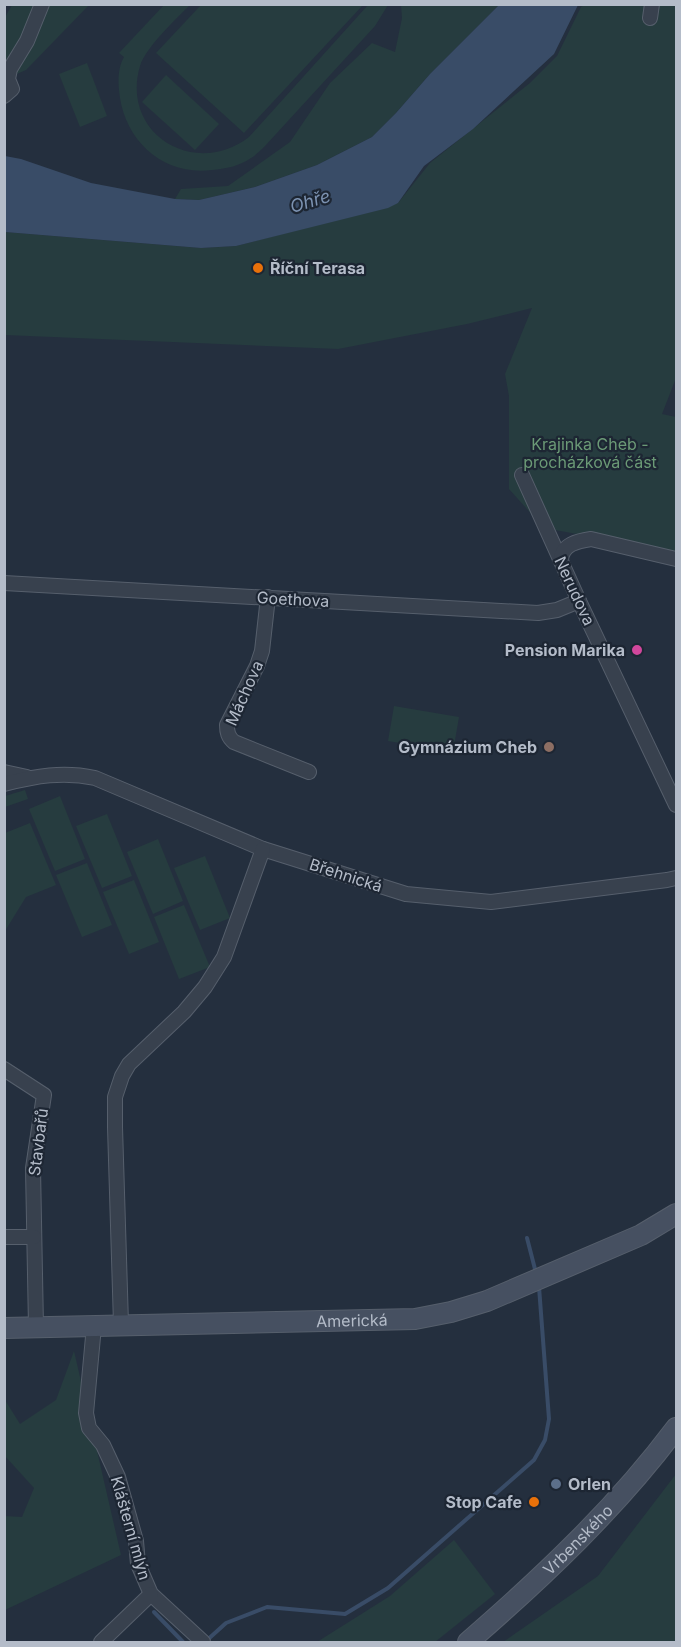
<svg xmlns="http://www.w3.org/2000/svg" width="681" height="1647" viewBox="0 0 681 1647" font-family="Inter,sans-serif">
<rect width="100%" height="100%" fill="#242f3e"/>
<g fill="#263c3f">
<path d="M585,4L676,5V378L662,414L676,417V552L544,528L509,489V396L505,374L532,308L467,324L338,349L5,335V232L201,248L236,246L398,203L430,163L530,83L557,56L581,7Z"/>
<path d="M12,5H89L26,70L5,79L4,19Z"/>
<path d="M164,5H190C176,19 146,47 140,66C120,134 195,179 249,137L368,5H388L375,26L265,146C261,150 256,155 251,158C240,166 225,169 212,170C165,176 127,143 120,98C118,85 117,69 124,57L119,53Z"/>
<path d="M201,5V4L363,5L244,133L156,53Z"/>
<path d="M401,5H499L430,74L396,113L372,137L317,165L255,187L199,200L175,199L181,189L228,186L290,142L330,83L372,43L395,52L402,18Z"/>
<path d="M87,63L107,116L80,127L59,74Z"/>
<path d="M166,75L219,124L195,150L142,102Z"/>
<path d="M394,706L459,717L453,752L388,741Z"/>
<path d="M25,790L28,799L5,807V796Z"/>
<path d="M60,796L85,859L55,871L29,809Z"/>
<path d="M107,814L132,876L102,888L76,826Z"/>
<path d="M30,823L56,885L26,897L5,931V833Z"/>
<path d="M158,839L183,901L153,914L127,852Z"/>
<path d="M205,856L230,918L200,930L174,868Z"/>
<path d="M87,863L112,925L82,937L56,875Z"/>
<path d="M134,880L159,942L129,954L103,892Z"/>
<path d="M184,905L210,967L179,979L154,917Z"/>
<path d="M74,1351L121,1555L5,1610L4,1516L22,1517L34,1488L5,1456V1400L20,1424L56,1400Z"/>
<path d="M676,1474V1642H503L598,1576Z"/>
<path d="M454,1540L495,1594L435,1642H317L390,1596Z"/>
</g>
<path fill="#394c67" d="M499,5H578L554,54L473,129L424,166L398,203L388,208L236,246L201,248L5,232V156L21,159L91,183L175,199L199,200L255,187L317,165L372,137L396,113L430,74Z"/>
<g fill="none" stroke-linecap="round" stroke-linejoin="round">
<g stroke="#394c67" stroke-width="4">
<path d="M527,1238L536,1273"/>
<path d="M154,1612L183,1642"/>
<path d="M205,1642L226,1623L267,1607L345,1614L388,1588L534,1460L545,1440L549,1419L539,1287"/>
</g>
<defs>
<g id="street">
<path d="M650,18L652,4"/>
<path d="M4,96L12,89L8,79L10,69L27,41L42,4"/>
<path d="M522,475L579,601L676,805"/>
<path d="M561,560C562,544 578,541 591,539L676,559"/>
<path d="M4,583L538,613L557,610L579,601"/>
<path d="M268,597L262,651L257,666L227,725C227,732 228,737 234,742L309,772"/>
<path d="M4,772L27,777"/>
<path d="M4,784C36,776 63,771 95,778L263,849L406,894L491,902L667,880L676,878"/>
<path d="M4,1069L44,1095L33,1168L36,1327"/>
<path d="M4,1237H34"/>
<path d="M121,1324L115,1127V1097L122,1076L129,1064L184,1012L205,987L224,957L263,849"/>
<path d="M94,1326L86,1413L89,1428L103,1445L118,1477L136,1541L138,1564L151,1594L203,1642"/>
<path d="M101,1642L151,1594"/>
</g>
<g id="secondary">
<path id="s1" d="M4,1328L415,1319L451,1312L487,1301L641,1235L676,1214"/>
<path id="s2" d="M468,1642C543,1577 616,1508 676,1428"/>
</g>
</defs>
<use href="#street" stroke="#565f6c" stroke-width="16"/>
<use href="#secondary" stroke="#565f6c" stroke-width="22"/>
<use href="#street" stroke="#38414e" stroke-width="14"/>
<use href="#secondary" stroke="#465061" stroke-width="20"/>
</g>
<g fill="#e8710a" stroke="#1d2633" stroke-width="2">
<circle cx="258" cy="268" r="6"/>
<circle cx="534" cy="1502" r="6"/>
</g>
<circle fill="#d1479c" stroke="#1d2633" stroke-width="2" cx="637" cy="650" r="6"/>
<circle fill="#8d6e63" stroke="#1d2633" stroke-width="2" cx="549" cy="747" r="6"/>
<circle fill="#5c6f8a" stroke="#1d2633" stroke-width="2" cx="556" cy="1484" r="6"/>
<g text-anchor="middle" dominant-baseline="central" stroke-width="4.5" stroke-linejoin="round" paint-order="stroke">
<g font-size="16" font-weight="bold" fill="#b4bcc9" stroke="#1d2633" text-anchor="end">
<text x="270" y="268" text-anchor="start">Říční Terasa</text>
<text x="625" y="650">Pension Marika</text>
<text x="537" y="747">Gymnázium Cheb</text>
<text x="568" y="1484" text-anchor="start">Orlen</text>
<text x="522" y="1502">Stop Cafe</text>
</g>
<g font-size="16" fill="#6b9a76" stroke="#1d2633">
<text x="590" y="444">Krajinka Cheb -<tspan x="590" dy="18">procházková část</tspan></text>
</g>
<g font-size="16" fill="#b4bcc9" stroke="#1d2633">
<text transform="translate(575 591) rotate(65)">Nerudova</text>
<text transform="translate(293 599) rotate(3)">Goethova</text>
<text transform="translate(244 693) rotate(-66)">Máchova</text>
<text transform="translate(346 875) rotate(18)">Břehnická</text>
<text transform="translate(38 1142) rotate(-83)">Stavbařů</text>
<text stroke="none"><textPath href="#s1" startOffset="348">Americká</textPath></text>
<text transform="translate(131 1528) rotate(74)">Klášterní mlýn</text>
<text stroke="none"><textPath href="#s2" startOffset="150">Vrbenského</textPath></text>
</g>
<g font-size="18" font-style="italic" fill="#7c92b1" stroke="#1d2633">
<text transform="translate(310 201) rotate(-17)">Ohře</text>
</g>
</g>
<rect width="681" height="1647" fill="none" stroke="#b4bcc9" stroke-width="12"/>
</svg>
